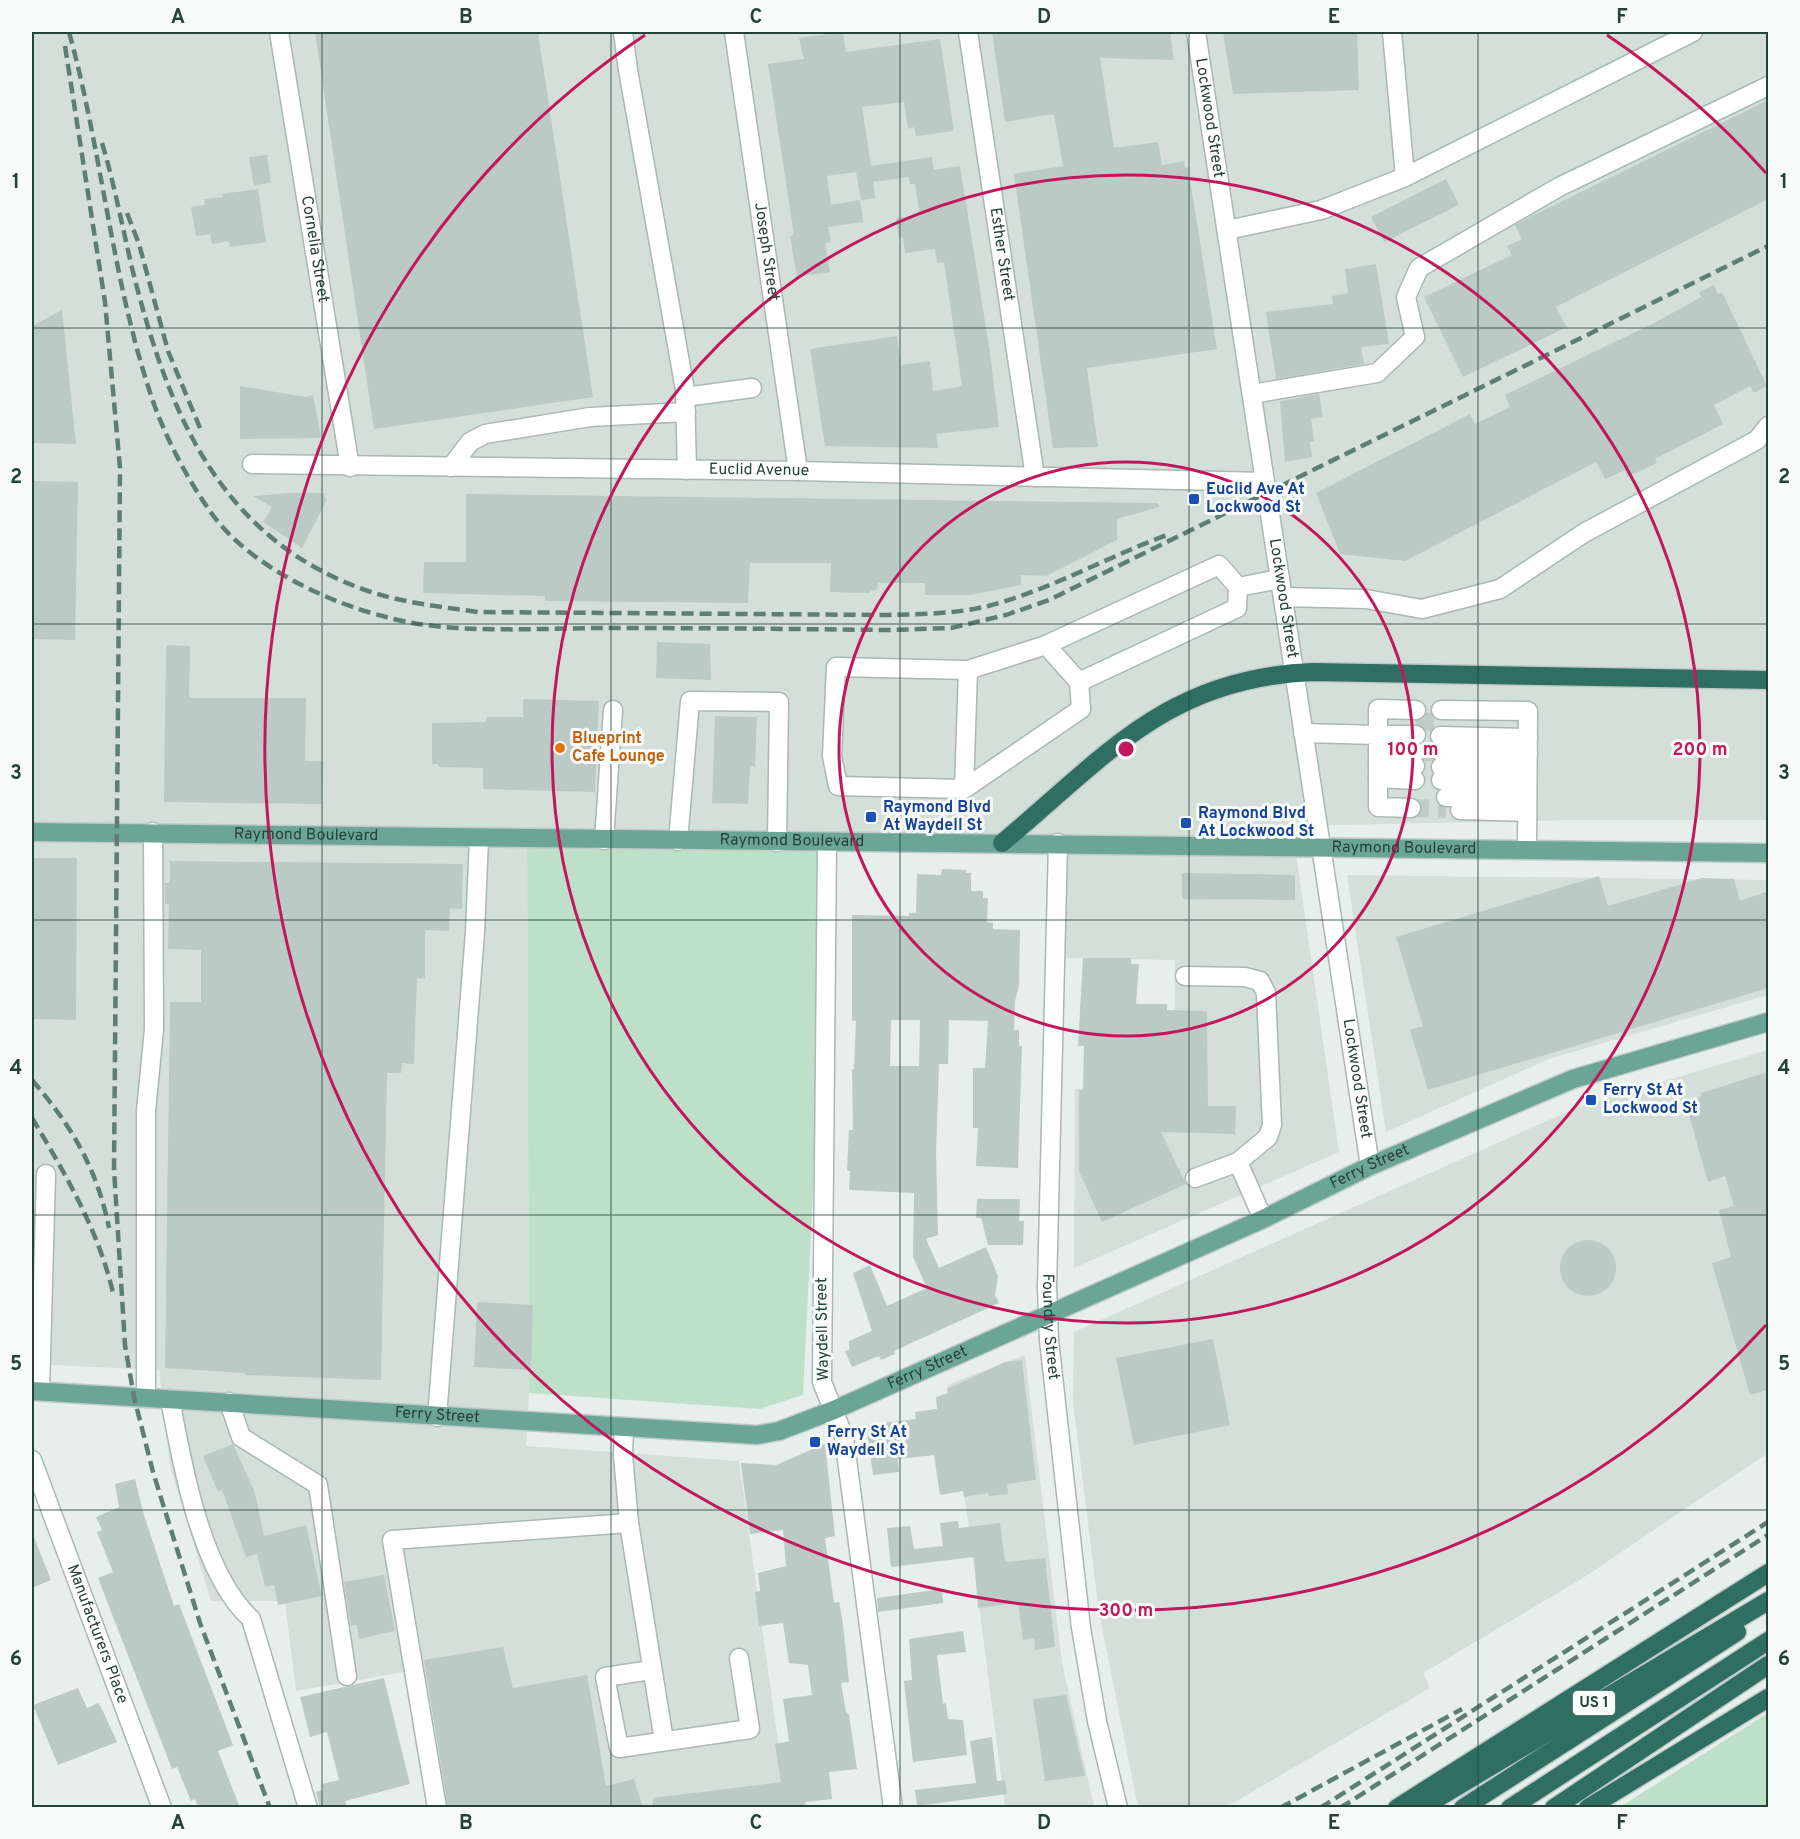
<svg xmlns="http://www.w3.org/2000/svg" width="1800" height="1839" viewBox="0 0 1800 1839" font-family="Overpass,sans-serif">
<rect width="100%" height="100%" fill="#e6efeb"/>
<g fill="#d4dfda">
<path d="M32,32H1768V820H1572L1292,826L1339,1152L1074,1268L1075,1089L1174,1087L1175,960L1054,958L1055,849L527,837L529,1393L526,1446L739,1461L787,1807H429L404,1672L296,1691L285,1601H211L170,1466L159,1370L32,1364Z"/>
<path d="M1347,875L1768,880V995L1549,1059L1386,1132Z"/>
<path d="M1768,1050V1453L1583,1578L1423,1673L1430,1688L1226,1807H1138L1099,1612L1073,1402L1074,1332L1578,1107Z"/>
<path d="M1025,1355L1062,1663L1094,1807H1005L969,1527L947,1385Z"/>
</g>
<g fill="#bfe0c8">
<path d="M527,837L830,846L803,1395L760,1409L529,1393Z"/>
<path d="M1768,1713V1807H1620Z"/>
</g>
<g fill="#bbcac4" fill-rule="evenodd">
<path d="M315,32H538L593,397L374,429Z"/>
<path d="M843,32L846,52L940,39L954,131L916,136L914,127L908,129L904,102L862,107L871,166L932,157L934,170L960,166L990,353L999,427L936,434L938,448L825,446L810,349L897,336L901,365L930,361L933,391L962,386L944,262L937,263L935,249L905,253L903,237L899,238L896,218L920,215L915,184H910L909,177L873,182L875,198L861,200L856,172L827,176L831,205L860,200L863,222L828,227L831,242L825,243L830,272L797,277L790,236L794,235L768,64L804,59L799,38Z"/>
<path d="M992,32H1170L1174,60L1100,58L1114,148L1158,142L1162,165L1184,161L1185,168L1188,167L1217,349L1087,368L1098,447L1053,448L1014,174L1063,166L1054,114L1005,122Z"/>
<path d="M1223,32H1357L1359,90L1233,94Z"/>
<path d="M1768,100V199L1556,307L1567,327L1463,377L1424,297L1512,255L1507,246L1522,239L1515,225L1530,217Z"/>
<path d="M267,155L271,182L254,186L249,157Z"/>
<path d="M1446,179L1459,205L1384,242L1371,217Z"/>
<path d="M258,189L266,242L230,247L229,241L212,244L210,234L196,236L191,207L205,205L204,199L223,197L222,194Z"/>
<path d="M1376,264L1389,344L1361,347L1364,364L1276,379L1266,312L1333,304L1332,296L1348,293L1345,269Z"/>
<path d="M1714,285L1718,294L1722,292L1767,386L1754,393L1750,386L1714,405L1723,424L1655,459L1657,463L1627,477L1625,470L1605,479L1596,462L1405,561L1340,554L1316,493L1470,414L1475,424L1510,407L1505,395L1656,322L1701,297L1699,292Z"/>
<path d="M62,310L76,444L32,443V326Z"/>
<path d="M240,386L305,397L313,395L321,438L240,439Z"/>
<path d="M1319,394L1323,417L1311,419L1314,441L1310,442L1312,457L1285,462L1280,401Z"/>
<path d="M34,481L78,482L75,640L32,639Z"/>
<path d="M288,493H324L326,501L302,548L263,522L272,507L253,496Z"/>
<path d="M466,494L1158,503L1159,507L1117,519V540L1046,576L1021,575V585L970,595H925V583H878L877,590H870V593L830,592L831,563H750L748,603L545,601V596L423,593L424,562H466Z"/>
<path d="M657,642L710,644L711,680L656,678Z"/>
<path d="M166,645L190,646L189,698H306L305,761H323L322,804L164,802Z"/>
<path d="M523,699L599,701L595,792L483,789V768L438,767V764H432V723L486,722L487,717H523Z"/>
<path d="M715,716L757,717L755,766H750L748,804L712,803Z"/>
<path d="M32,858H77L76,1020L32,1019Z"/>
<path d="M170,861L463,864L462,909L450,908L449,931L425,930V979L417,978L414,1064L402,1063L401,1073H387L381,1380L245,1375V1373L165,1368L170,1002H201V950L168,949L169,904H165V883H170Z"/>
<path d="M942,869L966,870V873H971V891H983V898H988L987,922L993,923V929L1020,930L1019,986L1015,1001L1014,1030H1019V1046H1022L1018,1168L976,1166L978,1128H973V1068H985L988,1021L949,1020L948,1064H939L936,1153L938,1235L926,1239L939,1268L986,1247L998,1276L995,1295L999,1303L894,1351L895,1354L881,1360L879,1356L852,1367L845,1351L849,1350V1341L872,1331L853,1273L870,1265L887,1306L927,1288L913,1257L914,1193L849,1190L850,1171H847L849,1130H853L852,1069H854L856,1021H852V915L909,916V913H916L917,874L941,875ZM891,1020H920L919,1066H890Z"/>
<path d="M1182,873L1295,875V900L1182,899Z"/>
<path d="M1599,876L1608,906L1702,878L1734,879L1740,901L1768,891V988L1428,1090L1410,1030L1423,1026L1396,937Z"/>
<path d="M1083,958H1131V964H1139L1136,1004H1167V1010L1207,1011L1208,1106H1236L1235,1134L1161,1132L1186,1184L1102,1222L1079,1171V1090H1083L1084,1046H1078Z"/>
<path d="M1768,1072V1390L1750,1395L1712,1263L1731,1257L1719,1210L1734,1206L1725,1176L1708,1182L1685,1101L1701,1097V1093Z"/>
<path d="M977,1199H1020L1019,1221H1024L1023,1245H988L981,1218H976Z"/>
<circle cx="1588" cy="1268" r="28"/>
<path d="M477,1302L533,1305L531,1370L474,1367Z"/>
<path d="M1213,1339L1230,1425L1134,1445L1116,1358Z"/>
<path d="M1022,1360L1036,1480L1007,1484L1008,1494L989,1496L988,1493L964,1497L963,1491L940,1495L934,1455L898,1459L899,1472L873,1475L866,1425L916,1419L915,1412L937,1409L936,1397L948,1393L947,1389L1005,1362Z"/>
<path d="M233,1444L255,1493L264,1536L306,1525L322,1596L278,1605L274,1585L265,1587L257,1554L246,1557L222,1490L218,1492L203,1456Z"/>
<path d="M825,1444L835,1536L825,1538L834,1603L839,1602L843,1624L849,1682L841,1683L846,1712L849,1715L857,1769L829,1772L832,1799L805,1802L806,1805L653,1808V1798L781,1782L775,1744L789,1741L783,1699L812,1695L808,1665L789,1663L783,1623L759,1626L755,1592L760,1591L758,1573L786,1566L783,1530L750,1534L741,1463L776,1465Z"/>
<path d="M135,1479L144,1515L174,1606L179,1604L233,1745L218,1751L240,1808H199L195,1799L191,1801L177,1767L172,1769L98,1578L113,1572L97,1532L102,1530L96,1517L119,1507L115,1484Z"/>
<path d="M958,1521L959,1528L1000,1523L1005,1562L1045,1558L1055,1647L1035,1650L1034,1638L1023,1640L1018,1603L978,1608L974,1557L891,1567L887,1528L910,1526L914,1549L943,1546L940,1523Z"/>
<path d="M32,1532L51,1580L32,1588Z"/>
<path d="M384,1575L395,1631L359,1639L357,1625L351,1626L344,1582Z"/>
<path d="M942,1589L943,1603L878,1612L877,1598Z"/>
<path d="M963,1631L966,1652L937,1655L943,1704L946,1703L948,1719L963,1720L967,1755L913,1762L904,1681L912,1680L909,1639Z"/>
<path d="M503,1647L513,1688L587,1675L606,1786L634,1779L643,1808H448L424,1660Z"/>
<path d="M384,1678L410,1784L345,1801L347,1808H320L316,1792L323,1790L322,1784L339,1780L327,1732L310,1737L300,1697Z"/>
<path d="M78,1688L87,1708L98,1703L101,1707L117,1742L58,1765L33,1705Z"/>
<path d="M1066,1695L1085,1776L1045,1781L1033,1699Z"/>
<path d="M992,1737L997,1781L1005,1780L1007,1794L917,1806L915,1790L976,1783L970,1741Z"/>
</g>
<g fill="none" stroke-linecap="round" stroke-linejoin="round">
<g stroke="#bfccc8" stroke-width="18" stroke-dasharray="18 9" stroke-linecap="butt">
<path d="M1416,721L1441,722"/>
<path d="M1416,752H1441"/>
<path d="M1411,808L1446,809"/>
</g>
<defs>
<g id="minor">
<path id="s1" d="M279,32L350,467"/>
<path d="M623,32L628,70L685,390L687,470"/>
<path id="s2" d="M734,32L798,471"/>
<path id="s3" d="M968,32L1035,477"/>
<path id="s4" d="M1196,32L1370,1166"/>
<path d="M1392,32L1405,177"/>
<path d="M1227,230L1321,210L1405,177L1693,32"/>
<path d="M1252,394L1377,373L1415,337L1406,297L1419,268L1559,187L1768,86"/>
<path d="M685,397L752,388"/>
<path id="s5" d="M252,464L798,471L1265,482"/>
<path d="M451,467L470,442L485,434L590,417L686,412"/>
<path d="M1238,587L1219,565L1046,645L968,670L836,667L832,756L838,786L964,789L1081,709L1079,682L1237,608L1238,587L1280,579"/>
<path d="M1283,597L1366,599L1422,609L1500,589L1584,533L1757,440L1768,426"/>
<path d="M1046,645L1079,682"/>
<path d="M1441,710L1528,711L1527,849"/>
<path d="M1303,733L1378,735V807L1411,808"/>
<path d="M1416,735H1378V709L1416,710"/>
<path d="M1440,736L1528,738"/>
<path d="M1378,751L1416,752"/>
<path d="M1441,752L1528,754"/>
<path d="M1378,765L1415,766"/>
<path d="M1441,767L1527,770"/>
<path d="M1378,778L1415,780"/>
<path d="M1441,780L1527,783"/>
<path d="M964,789L968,670"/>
<path d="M1446,797L1527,799"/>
<path d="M1460,810L1527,812"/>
<path d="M604,840L613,710"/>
<path d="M678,841L690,701L779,702L777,842"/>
<path d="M827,843L822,1382L844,1437L893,1808"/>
<path id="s6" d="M1058,843L1047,1288L1049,1340L1081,1628L1097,1721L1118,1808"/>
<path d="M1185,976L1245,977L1260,981L1266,993L1272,1125L1268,1137L1238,1162L1263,1219"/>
<path d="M1195,1178L1238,1162"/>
<path d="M40,1391L46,1174"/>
<path d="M146,1398V1111L154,1029L153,832"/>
<path d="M170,1399C182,1464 201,1573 251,1619L308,1808"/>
<path d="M229,1402L241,1437L318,1485L347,1676"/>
<path d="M437,1417L475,932L479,838"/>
<path d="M624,1427L623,1455L629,1523L664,1741"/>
<path id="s7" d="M32,1460L162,1808"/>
<path d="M651,1670L605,1677L619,1748L750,1729L739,1658"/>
<path d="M437,1808L392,1540L629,1523"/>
</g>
<g id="major">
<path id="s8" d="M32,832L1768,853"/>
<path id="s9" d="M32,1391L757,1435L779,1431L834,1410L1263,1219L1370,1166L1573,1079L1768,1022"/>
</g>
<g id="highway">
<path d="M1002,843C1105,757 1168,677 1313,672L1768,680"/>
<path d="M1397,1808L1768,1573"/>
<path d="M1421,1808L1768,1601"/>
<path d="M1463,1808L1737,1632"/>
<path d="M1510,1808L1768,1641"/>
<path d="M1554,1808L1768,1665"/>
<path d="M1588,1808L1768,1698"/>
</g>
</defs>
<use href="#minor" stroke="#a8b8b2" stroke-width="21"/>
<use href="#major" stroke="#c2cac8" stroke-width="21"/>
<use href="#highway" stroke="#c2cac8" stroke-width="21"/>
<use href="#minor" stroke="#fff" stroke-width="18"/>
<use href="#major" stroke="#6aa596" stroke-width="18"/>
<use href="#highway" stroke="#2f6f62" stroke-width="18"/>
<g stroke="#5f7d75" stroke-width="4.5" stroke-dasharray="12 6" stroke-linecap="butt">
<path d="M69,32C103,155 112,285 155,407C169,444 189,482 212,514C255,573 349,613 419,624C479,633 547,628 608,628C702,628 796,629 890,630L951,628L1006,615L1049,600L1768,246"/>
<path d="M65,46L105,302L120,468L114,1169L125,1345L134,1397L153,1472L200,1623L270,1808"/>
<path d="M102,143C115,186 123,231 134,276C170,417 222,542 371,592C405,603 442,607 478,612L887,615C920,614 956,614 988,606C1050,590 1107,557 1167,535"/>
<path d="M127,213L139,244L168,351L200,428"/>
<path d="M32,1080C71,1125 97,1168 109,1228"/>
<path d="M32,1118C65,1173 100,1233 114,1297"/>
<path d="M1280,1808L1462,1709"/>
<path d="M1320,1808L1768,1522"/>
<path d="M1340,1808L1768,1535"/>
</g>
</g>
<path fill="none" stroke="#24423a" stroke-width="1.5" stroke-opacity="0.55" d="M322,32V1808M611,32V1808M900,32V1808M1189,32V1808M1478,32V1808M32,328H1768M32,624H1768M32,920H1768M32,1215H1768M32,1510H1768"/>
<g fill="none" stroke="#c2185b" stroke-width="3">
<circle cx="1126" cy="749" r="287"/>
<circle cx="1126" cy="749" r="574"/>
<path d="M1766 1325A861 861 0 1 1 645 35M1607 35A861 861 0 0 1 1766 173"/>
</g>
<g fill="#1a4fb4" stroke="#f7fbf9" stroke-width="2">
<rect x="1188" y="493" width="12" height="12" rx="3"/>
<rect x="865" y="811" width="12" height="12" rx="3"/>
<rect x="1180" y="817" width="12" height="12" rx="3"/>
<rect x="1585" y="1094" width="12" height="12" rx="3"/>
<rect x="809" y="1436" width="12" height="12" rx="3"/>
</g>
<circle fill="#e8710a" stroke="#f7fbf9" stroke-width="2" cx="560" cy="748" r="6"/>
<g text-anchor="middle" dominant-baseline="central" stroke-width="6" stroke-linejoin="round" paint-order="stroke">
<rect fill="#f7fbf9" stroke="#637a73" stroke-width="1.5" x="1573" y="1691" width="42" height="24" rx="4.5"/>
<g font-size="15" font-weight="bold" fill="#24423a">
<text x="1594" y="1703">US 1</text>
</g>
<g font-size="16" fill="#24423a" stroke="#f7fbf9">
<text stroke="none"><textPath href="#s4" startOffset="87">Lockwood Street</textPath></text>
<text stroke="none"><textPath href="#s1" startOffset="220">Cornelia Street</textPath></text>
<text stroke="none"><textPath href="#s2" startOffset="222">Joseph Street</textPath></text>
<text stroke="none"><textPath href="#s3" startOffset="225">Esther Street</textPath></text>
<text stroke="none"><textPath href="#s5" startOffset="507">Euclid Avenue</textPath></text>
<text stroke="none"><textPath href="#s4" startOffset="573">Lockwood Street</textPath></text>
<text stroke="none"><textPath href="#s8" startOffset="274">Raymond Boulevard</textPath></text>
<text stroke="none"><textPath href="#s8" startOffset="760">Raymond Boulevard</textPath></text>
<text stroke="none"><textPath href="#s8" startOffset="1372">Raymond Boulevard</textPath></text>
<text stroke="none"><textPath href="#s4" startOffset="1059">Lockwood Street</textPath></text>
<text stroke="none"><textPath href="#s9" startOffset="1396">Ferry Street</textPath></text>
<text stroke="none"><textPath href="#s6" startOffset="484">Foundry Street</textPath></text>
<text transform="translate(823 1329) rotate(-91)">Waydell Street</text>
<text stroke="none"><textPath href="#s9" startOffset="910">Ferry Street</textPath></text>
<text stroke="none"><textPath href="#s9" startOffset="406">Ferry Street</textPath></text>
<text stroke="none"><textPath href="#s7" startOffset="186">Manufacturers Place</textPath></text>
</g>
<g font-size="16" font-weight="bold" fill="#164399" stroke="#f7fbf9" text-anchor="start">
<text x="1206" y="490">Euclid Ave At<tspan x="1206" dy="18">Lockwood St</tspan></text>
<text x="883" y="808">Raymond Blvd<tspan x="883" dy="18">At Waydell St</tspan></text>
<text x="1198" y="814">Raymond Blvd<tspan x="1198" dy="18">At Lockwood St</tspan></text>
<text x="1603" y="1091">Ferry St At<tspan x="1603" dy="18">Lockwood St</tspan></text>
<text x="827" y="1433">Ferry St At<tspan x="827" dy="18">Waydell St</tspan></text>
</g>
<g font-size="16" font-weight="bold" fill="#c56008" stroke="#f7fbf9" text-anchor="start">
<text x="572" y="739">Blueprint<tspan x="572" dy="18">Cafe Lounge</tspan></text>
</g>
</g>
<circle cx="1126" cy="749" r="9" fill="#c2185b" stroke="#f7fbf9" stroke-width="3"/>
<g font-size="18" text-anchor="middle" font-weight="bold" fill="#c2185b" stroke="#f7fbf9" stroke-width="6" stroke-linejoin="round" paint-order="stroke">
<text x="1413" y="755">100 m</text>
<text x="1700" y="755">200 m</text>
<text x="1126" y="1616">300 m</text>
</g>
<rect width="1800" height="1839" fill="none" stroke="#f7fbf9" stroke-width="66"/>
<rect x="33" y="33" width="1734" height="1773" fill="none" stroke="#24423a" stroke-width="2"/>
<g font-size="20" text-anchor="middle" font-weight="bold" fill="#24423a">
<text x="178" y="23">A</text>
<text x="466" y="23">B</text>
<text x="756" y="23">C</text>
<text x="1044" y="23">D</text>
<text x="1334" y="23">E</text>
<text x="1622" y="23">F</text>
<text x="16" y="188">1</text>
<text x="1784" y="188">1</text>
<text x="16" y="483">2</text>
<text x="1784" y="483">2</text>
<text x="16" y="779">3</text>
<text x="1784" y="779">3</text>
<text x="16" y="1074">4</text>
<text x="1784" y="1074">4</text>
<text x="16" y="1370">5</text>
<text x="1784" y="1370">5</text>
<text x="16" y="1665">6</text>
<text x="1784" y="1665">6</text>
<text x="178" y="1829">A</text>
<text x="466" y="1829">B</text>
<text x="756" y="1829">C</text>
<text x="1044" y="1829">D</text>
<text x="1334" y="1829">E</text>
<text x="1622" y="1829">F</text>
</g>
</svg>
